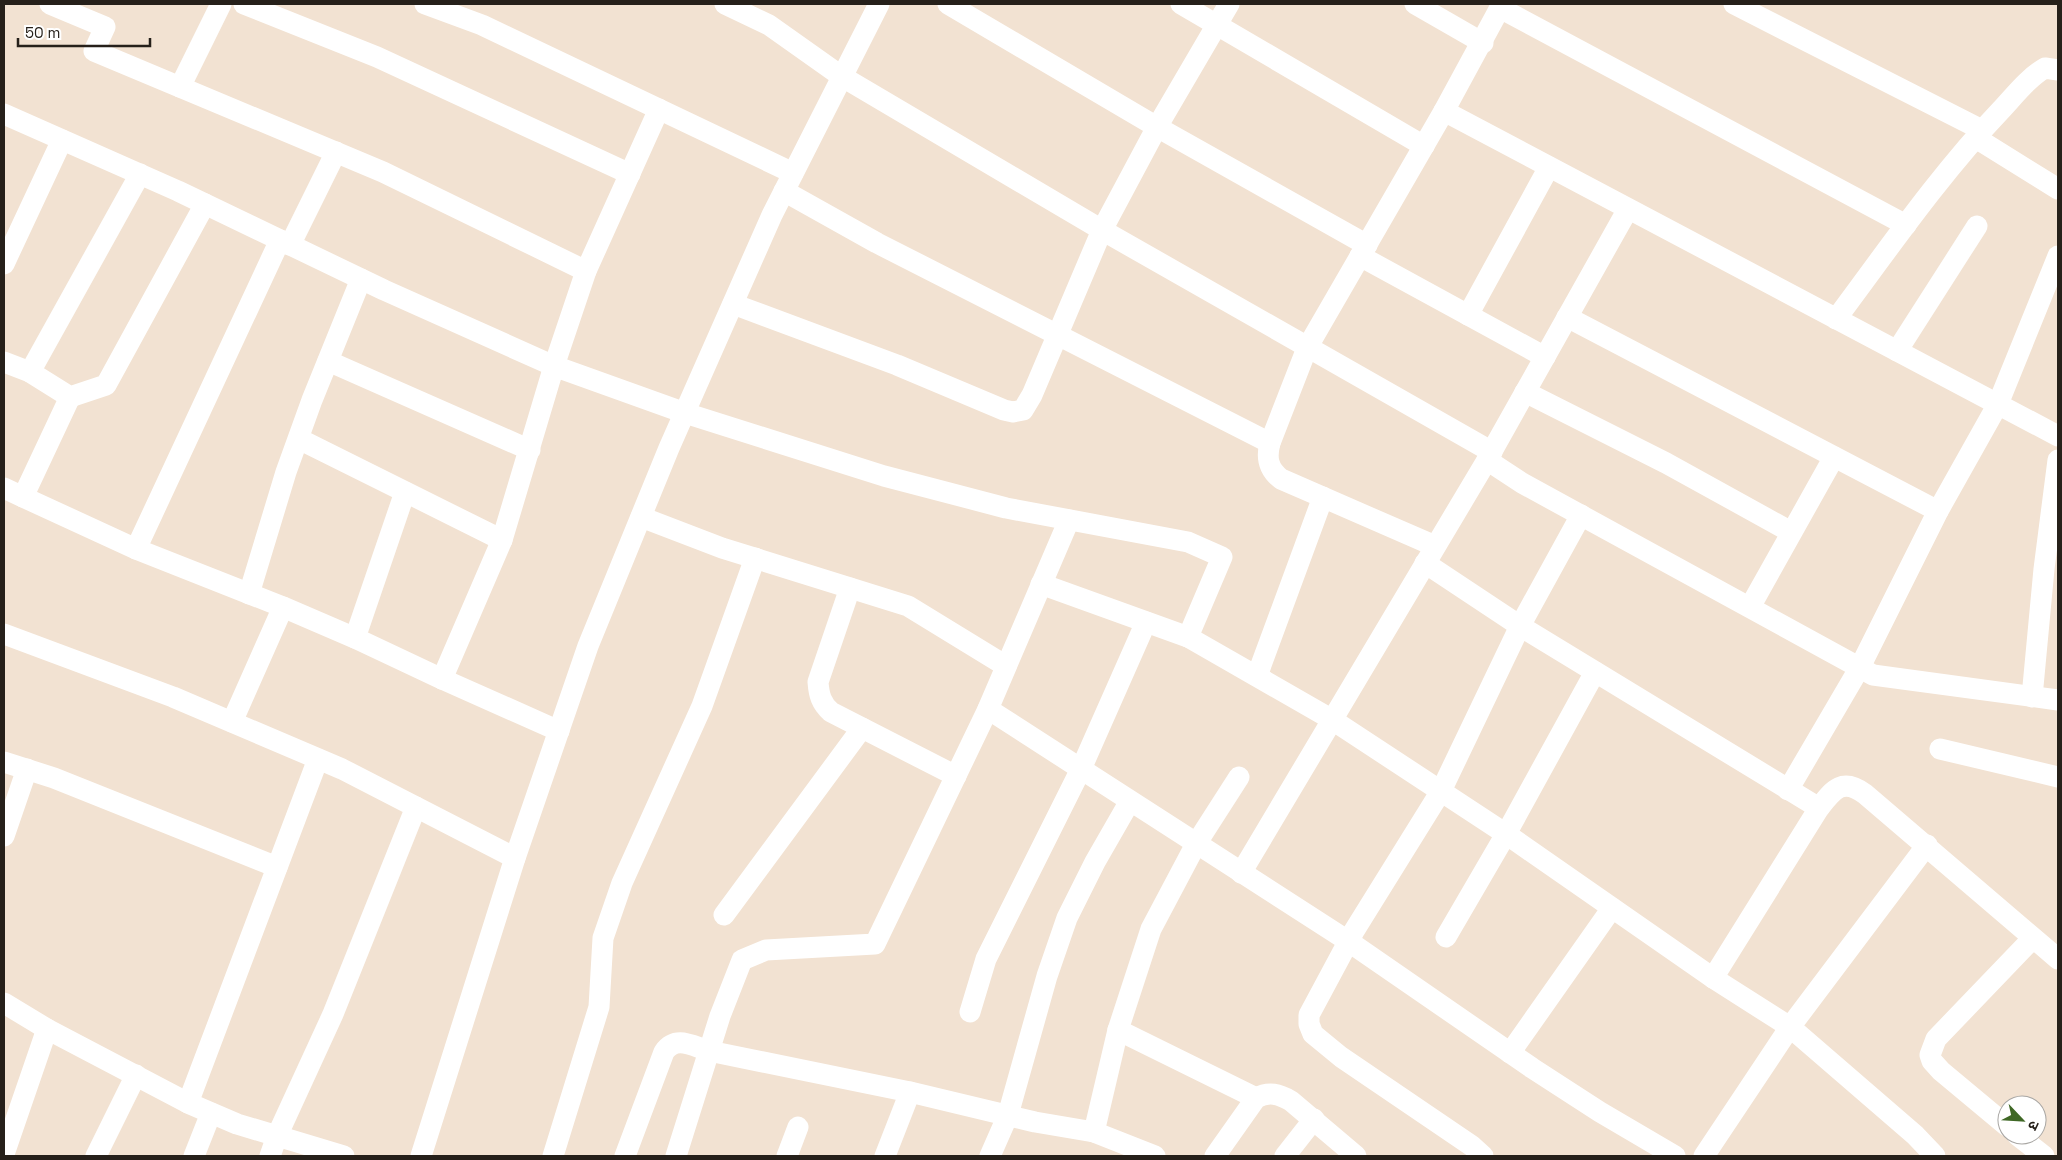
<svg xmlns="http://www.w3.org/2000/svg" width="2062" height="1160" viewBox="0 0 2062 1160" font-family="'Space Grotesk','Noto Sans Devanagari',sans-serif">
<rect width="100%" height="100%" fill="#f2e2d2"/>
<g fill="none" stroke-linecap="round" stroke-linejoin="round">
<g stroke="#fff" stroke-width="21">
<path d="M50,4L105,27L94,51L383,172L586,271"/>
<path d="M244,4L377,57L630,174"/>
<path d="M425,4L482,25L793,173"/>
<path d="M725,4L769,25L841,76L1102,230L1492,452"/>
<path d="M948,4L1157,127L1367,245"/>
<path d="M1181,4L1424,146"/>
<path d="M1415,4L1483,43"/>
<path d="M1734,4L1982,130"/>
<path d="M1500,8L1906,225"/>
<path d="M180,87L221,4"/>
<path d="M1444,111L2058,436"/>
<path d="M4,114L178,191L384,290L554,366L685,413L884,476L1006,508L1188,542L1222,557L1188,637"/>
<path d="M1976,138L2058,189"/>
<path d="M784,191L877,243L1270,443"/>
<path d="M290,245L336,152"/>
<path d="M1360,256L1545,357"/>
<path d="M4,264L62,140"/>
<path d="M733,304L897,365L1004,410L1013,412L1023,410L1032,395L1102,230L1157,127L1229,4"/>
<path d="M1468,315L1549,167"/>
<path d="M1567,317L1938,511"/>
<path d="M1836,319C1889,248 1940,174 2001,110C2015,95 2028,78 2045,68L2058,70"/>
<path d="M1897,351L1977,226"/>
<path d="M328,361L530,450"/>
<path d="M4,362L30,372L70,397L106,385L205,204"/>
<path d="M30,372L140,174"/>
<path d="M1525,392L1666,463L1791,532"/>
<path d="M70,397L23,497L136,549L283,607L355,638L442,679L559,731"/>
<path d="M299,439L502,540"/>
<path d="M1487,460L1522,483L1873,675L2058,700"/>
<path d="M4,488L23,497"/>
<path d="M641,517L722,548L908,606L1006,666"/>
<path d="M1435,546L1281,479C1268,469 1266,458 1270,443L1307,348L1444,111L1502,4"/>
<path d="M136,549L280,240"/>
<path d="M1425,563L1520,626L1819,808"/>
<path d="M1041,584L1188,637L1331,719L1506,834L1713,978L1790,1027L1927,845"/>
<path d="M850,588L818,682C819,695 821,703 831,712L956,776"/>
<path d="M249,594L286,472L312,400L361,279"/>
<path d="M1750,607L1834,457"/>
<path d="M4,634L173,697L342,769L515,858"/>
<path d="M355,638L405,492"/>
<path d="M1257,676L1323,497"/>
<path d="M442,679L502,540L554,366L586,271L659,109"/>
<path d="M2032,697L2044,569L2058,460"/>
<path d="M988,709L1348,941L1532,1068L1600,1112L1675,1156"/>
<path d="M232,722L283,607"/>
<path d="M1940,749L2058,777"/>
<path d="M4,762L54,778L277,867"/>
<path d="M1788,790L1860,667L1938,511L1998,404L2058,256"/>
<path d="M4,836L27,769"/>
<path d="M1241,873L1487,460L1628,209"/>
<path d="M724,915L862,728"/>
<path d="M1446,937L1506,834L1595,672"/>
<path d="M1713,978L1819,808C1833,790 1842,777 1865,794L2058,959"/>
<path d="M4,1003L47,1029L188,1103L237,1124L344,1156"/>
<path d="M970,1012L986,959L1081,769L1146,622"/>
<path d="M1118,1030L1256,1098"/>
<path d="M1510,1053L1612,908"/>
<path d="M188,1103L318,759"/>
<path d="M2007,1126L1941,1071L1932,1061L1930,1055L1936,1039L2033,938"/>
<path d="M1094,1132L1118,1030L1151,929L1196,844L1239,777"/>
<path d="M2017,1135L2044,1156"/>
<path d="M4,1154L47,1029"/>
<path d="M96,1156L136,1075"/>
<path d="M194,1156L211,1113"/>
<path d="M270,1156L277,1136L333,1014L416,807"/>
<path d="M421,1156L515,858L588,646L669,448L772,215L879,4"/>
<path d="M553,1156L599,1007L603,938L622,883L702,706L755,558"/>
<path d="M625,1156L664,1052C676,1035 692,1046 709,1051L910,1092L1035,1122L1094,1132L1155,1156"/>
<path d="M676,1156L720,1016L742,960L766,950L875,944L988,709L1069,520"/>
<path d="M787,1156L798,1127"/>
<path d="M885,1156L910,1092"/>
<path d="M990,1156L1008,1115L1047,976L1067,918L1095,862L1130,801"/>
<path d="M1215,1156L1256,1098C1269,1091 1279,1094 1291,1101L1356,1156"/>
<path d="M1285,1156L1314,1119"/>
<path d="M1483,1156L1472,1146L1341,1057L1313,1034L1309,1024V1015L1354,931L1441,791L1520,626L1581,515"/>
<path d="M1704,1156L1790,1027L1915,1135L1935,1156"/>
</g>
</g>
<rect width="2062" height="1160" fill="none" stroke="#26201a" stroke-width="10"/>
<g transform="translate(2022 1120) rotate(115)"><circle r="24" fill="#ffffff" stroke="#a8a6a3"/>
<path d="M0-4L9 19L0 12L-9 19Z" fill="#3f6825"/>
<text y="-8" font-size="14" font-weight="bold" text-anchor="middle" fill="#26201a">उ</text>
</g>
<path d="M18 38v8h132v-8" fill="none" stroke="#26201a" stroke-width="2.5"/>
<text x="25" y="38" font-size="15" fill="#26201a" stroke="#ffffff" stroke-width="4" paint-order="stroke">50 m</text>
</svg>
